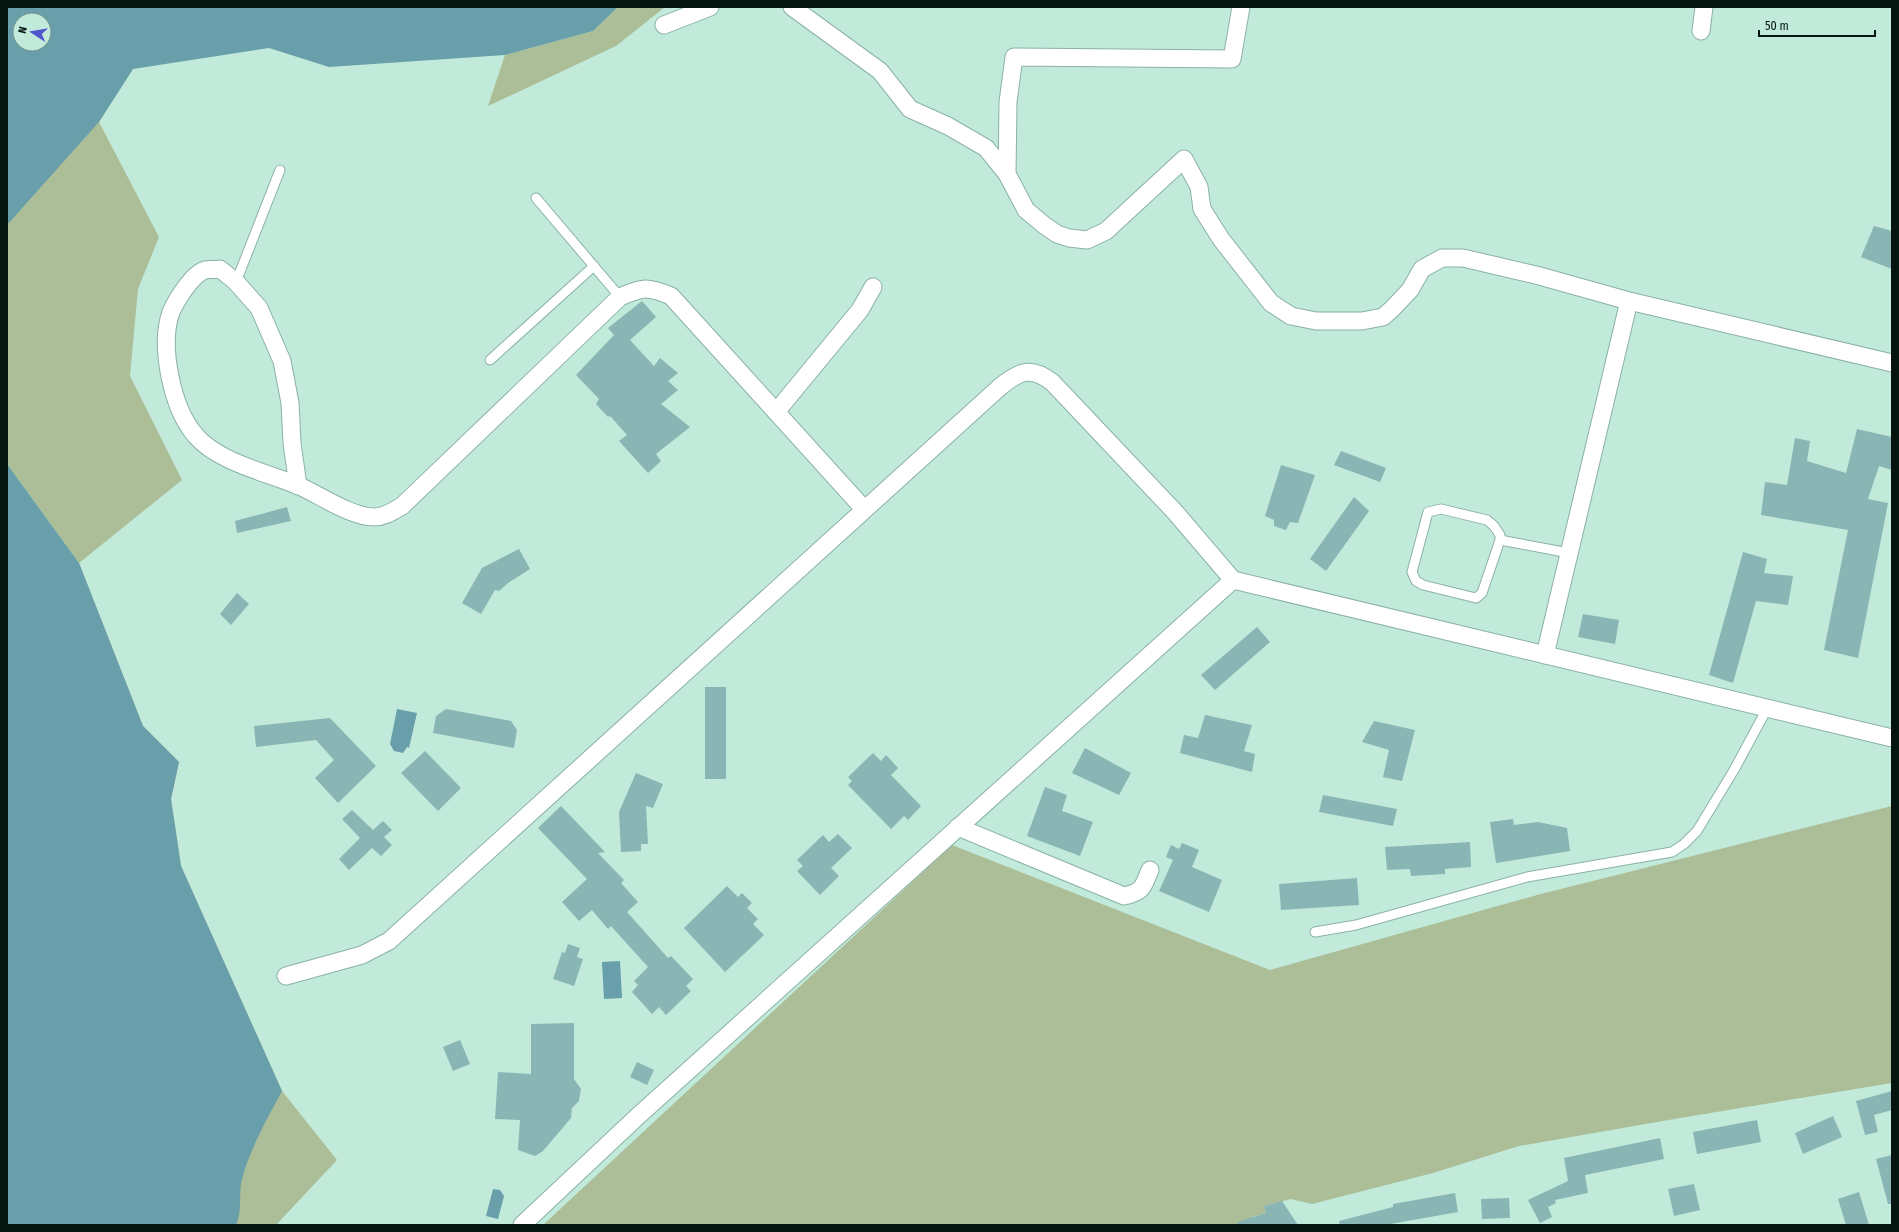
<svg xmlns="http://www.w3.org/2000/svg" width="1899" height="1232" viewBox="0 0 1899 1232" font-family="'Fira Sans Condensed',sans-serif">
<rect width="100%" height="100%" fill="#c1eada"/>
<g fill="#acbe98">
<path d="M618,7H665L616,46L488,106L505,55L593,31Z"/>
<path d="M133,69L99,122L159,237L138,289L130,376L182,480L79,563L143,726L179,762L171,799L181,866L282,1091L337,1160L276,1225H7V1178L79,563L7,464V99Z"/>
<path d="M1892,806V1083L1680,1118L1519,1146L1433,1173L1312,1204L1291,1199L1264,1206L1266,1213L1252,1217L1254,1225H543L952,845L1270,970L1537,895Z"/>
</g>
<g fill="#699faa" fill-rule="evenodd">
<path d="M7,7H618L593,31L505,55L329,67L269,48L133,69L99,122L7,225ZM20,20H44V44H20Z"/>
<path d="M7,464L79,563L143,726L179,762L171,799L181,866L282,1091C268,1117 249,1151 242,1179C238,1194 243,1210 236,1225H7Z"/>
<path d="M397,709L417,713L409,748L407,747L403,753L394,751L390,744Z"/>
<path d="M620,961L622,998L604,999L602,962Z"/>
<path d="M493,1189L500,1190L504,1196L498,1219L486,1216Z"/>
</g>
<g fill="#89b6b4">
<path d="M1874,226L1892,231V269L1861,257Z"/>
<path d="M642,301L656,317L630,340L654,366L660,358L678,373L668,381L678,390L661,404L690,427L656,454L661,461L648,473L619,441L627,435L610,416L608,417L596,404L599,399L576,375L614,335L608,328Z"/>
<path d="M1857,429L1892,437V470L1879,466L1868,499L1888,503L1858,658L1824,650L1848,530L1761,515L1765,482L1787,485L1795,438L1810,441L1807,461L1846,473Z"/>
<path d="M1341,451L1386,468L1380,482L1334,465Z"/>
<path d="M1281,465L1315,475L1298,523L1290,522L1286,530L1274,526V520L1265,516Z"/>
<path d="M1354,497L1369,511L1326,571L1310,559Z"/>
<path d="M287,507L291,521L237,533L235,521Z"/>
<path d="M519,549L530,569L508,583L499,591L495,590L481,614L462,603L482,568Z"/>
<path d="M1743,552L1767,559L1764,573L1793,576L1788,605L1756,601L1733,683L1709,675Z"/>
<path d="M237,593L249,604L231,625L220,614Z"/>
<path d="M1583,614L1619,620L1615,644L1578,637Z"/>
<path d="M1257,627L1270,642L1215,690L1201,675Z"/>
<rect x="705" y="687" width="21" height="92"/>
<path d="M446,709L511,721L517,730L514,748L433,733L436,716Z"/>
<path d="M1205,715L1252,725L1244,751L1255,754L1252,772L1180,753L1184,735L1198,738Z"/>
<path d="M330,718L376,766L338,803L315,778L334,760L316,740L256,747L254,726Z"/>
<path d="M1374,721L1415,730L1402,781L1383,777L1389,750L1362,742Z"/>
<path d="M1085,748L1131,773L1119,795L1072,773Z"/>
<path d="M425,751L461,788L438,811L401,773Z"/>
<path d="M873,753L881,761L886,755L898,768L891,775L921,806L908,820L904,816L891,829L848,785L852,781L848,777Z"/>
<path d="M636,773L663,784L653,808L646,806L648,844H641V851L621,852L619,812Z"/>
<path d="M1045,787L1067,795L1062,811L1093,822L1080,856L1027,836Z"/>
<path d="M1323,795L1397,809L1393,826L1319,812Z"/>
<path d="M561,806L605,852L598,853L624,880L621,883L638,902L627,912L668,958L671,956L693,979L686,986L691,991L666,1015L659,1007L652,1014L632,992L638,985L634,981L648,967L611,926L608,929L592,910L579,921L562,902L587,879L538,828Z"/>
<path d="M352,810L373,830L383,821L392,830L384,837L392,845L381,856L372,848L349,870L339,859L360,838L342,819Z"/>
<path d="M1513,819L1514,825L1538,822L1567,828L1570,851L1496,863L1490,822Z"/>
<path d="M838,834L852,848L831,868L839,876L820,895L797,871L803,866L797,860L823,835L829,842Z"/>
<path d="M1470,842L1471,867L1445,869V874L1411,876L1410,869L1387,870L1385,847Z"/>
<path d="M1182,843L1199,850L1192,867L1222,880L1209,912L1159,891L1173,860L1166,857L1171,845L1179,849Z"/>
<path d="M1357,878L1359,905L1281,910L1279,884Z"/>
<path d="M727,886L738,897L742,893L752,903L747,908L758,919L753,924L764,935L725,972L684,928Z"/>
<path d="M568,944L580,948L577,957L583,959L574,986L553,979L562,952L565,953Z"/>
<path d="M574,1023V1079L581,1089L579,1101L572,1108L571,1118L543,1151L535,1156L518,1150L520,1120L495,1119L498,1072L531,1074V1024Z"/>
<path d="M460,1040L470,1064L453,1071L443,1047Z"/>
<path d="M637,1062L654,1070L647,1085L630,1077Z"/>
<path d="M1892,1091V1110L1874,1115L1878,1132L1865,1135L1856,1101Z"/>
<path d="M1833,1116L1842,1137L1803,1154L1795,1133Z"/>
<path d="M1757,1120L1761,1142L1697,1154L1693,1132Z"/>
<path d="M1660,1138L1664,1159L1585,1175L1588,1193L1555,1200L1556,1203L1548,1207L1552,1217L1540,1223L1528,1200L1568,1181L1564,1158Z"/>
<path d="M1892,1155V1204H1888L1876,1159Z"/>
<path d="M1694,1184L1700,1210L1674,1216L1668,1189Z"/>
<path d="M1859,1192L1869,1225H1846L1838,1199Z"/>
<path d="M1455,1193L1458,1212L1385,1225H1340L1339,1221L1393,1207V1204Z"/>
<path d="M1509,1198L1510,1218L1482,1219L1481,1199Z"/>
<path d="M1282,1201L1298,1225H1237V1222L1266,1213L1264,1206Z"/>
</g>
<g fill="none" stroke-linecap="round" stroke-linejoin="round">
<defs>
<g id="lane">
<path d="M536,198L620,297"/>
<path d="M236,282L280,170"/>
<path d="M490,360L594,266"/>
<path d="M1500,540L1482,593L1476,598L1423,585L1416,581L1412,572L1428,512L1441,509L1487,520L1494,526L1500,535V540L1569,553"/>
<path d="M1315,932L1356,925L1527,877L1672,852L1684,844L1697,831L1734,770L1768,707"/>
</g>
<g id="street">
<path d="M792,7L880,71L910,109L948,126L986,148L1007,174L1026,210L1044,225L1057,234L1069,238L1087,240L1106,231L1184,159L1199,187L1202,209L1221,239L1271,303L1291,316L1316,321H1362L1383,317L1392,309L1410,290L1422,269L1442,258H1463L1536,275L1629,301L1892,363"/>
<path d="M664,25L710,7"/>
<path d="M1701,31L1704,7"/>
<path d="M1007,174L1008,102L1014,57L1232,59L1241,7"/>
<path d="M776,412L860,310L873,287"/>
<path d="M298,486L292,443L290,403L282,361L259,308L236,282L220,269C216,270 209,269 205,270C196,273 189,283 183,291C179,297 174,305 171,312C159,346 172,409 196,436C218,462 268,473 299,486C320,495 351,517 374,517C385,517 393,511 402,506L620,297C643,287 647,286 671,296L864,509"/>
<path d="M1233,580L1892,738"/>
<path d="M1545,655L1629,301"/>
<path d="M958,827L1124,896C1143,892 1143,887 1150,870"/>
<path d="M286,976L362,955L389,941L1001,386C1020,371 1031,366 1052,382L1175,512L1233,580L638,1116L522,1225"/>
</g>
</defs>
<use href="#lane" stroke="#8bb2a4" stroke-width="11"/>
<use href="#street" stroke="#8bb2a4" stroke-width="19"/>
<use href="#lane" stroke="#fff" stroke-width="9"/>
<use href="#street" stroke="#fff" stroke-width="17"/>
</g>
<rect width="1899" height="1232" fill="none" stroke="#06140f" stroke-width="16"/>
<g transform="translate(32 32) rotate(282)"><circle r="19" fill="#c1eada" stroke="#769489"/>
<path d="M0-3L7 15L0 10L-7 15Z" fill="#5156cd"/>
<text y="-6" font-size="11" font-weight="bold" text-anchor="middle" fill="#06140f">N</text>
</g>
<path d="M1759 30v6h116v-6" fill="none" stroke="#06140f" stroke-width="2"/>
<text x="1765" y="30" font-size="12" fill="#06140f" stroke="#c1eada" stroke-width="3" paint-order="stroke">50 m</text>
</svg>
